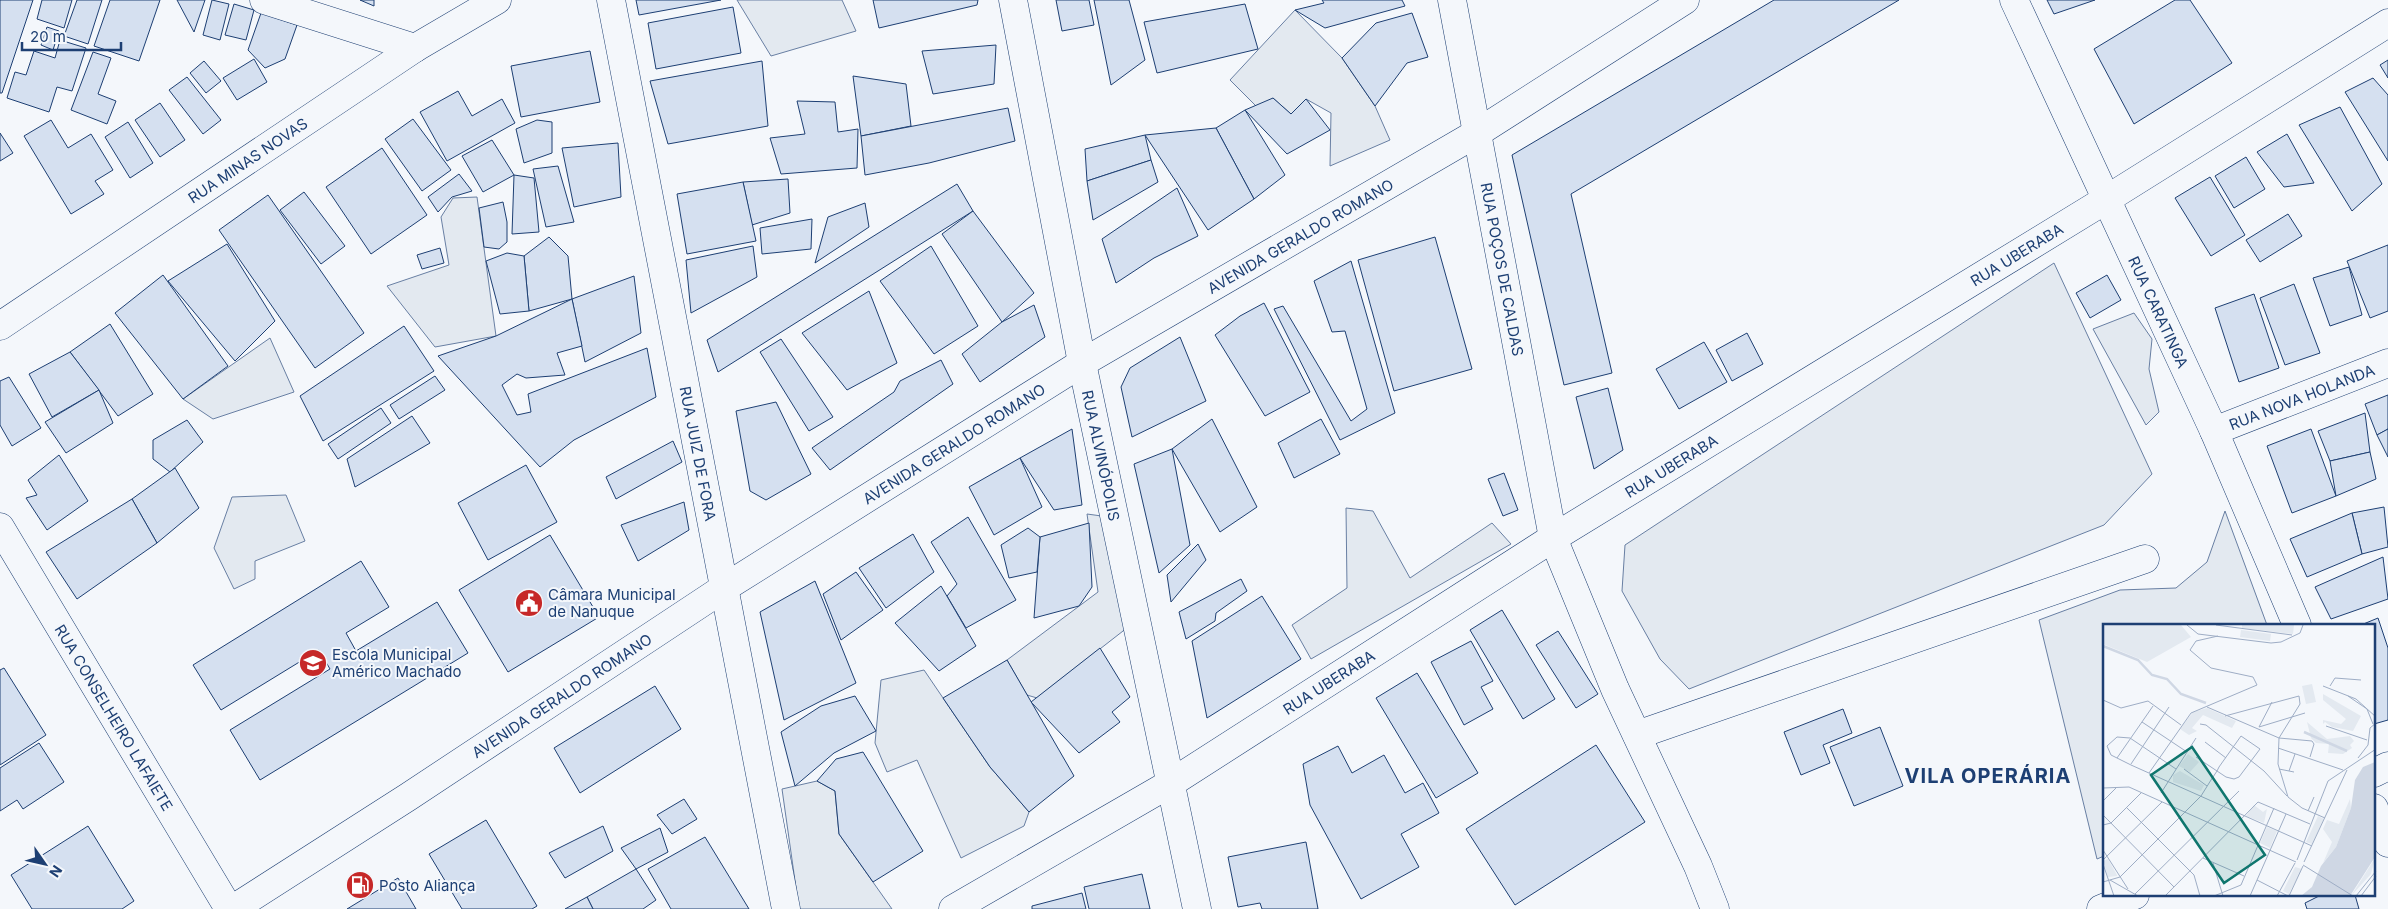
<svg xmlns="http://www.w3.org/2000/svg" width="2388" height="909" viewBox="0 0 2388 909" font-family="Inter,sans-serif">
<rect width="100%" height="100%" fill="#f4f7fb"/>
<g fill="#e3e9f0" stroke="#687fa3">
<path d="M737,0H842L856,31L771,56Z"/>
<path d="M1295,10L1342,58L1375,106L1390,140L1330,166L1331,113L1306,99L1291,114L1273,98L1260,110L1230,80Z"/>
<path d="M477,197L496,336L435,347L387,286L449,265L441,217L453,198Z"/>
<path d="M2054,263L2152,474L2104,525L1689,689L1660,659L1622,591L1625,545Z"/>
<path d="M2134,313L2152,339L2149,369L2159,412L2146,425L2093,329Z"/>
<path d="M270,338L294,392L213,419L183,399Z"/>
<path d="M286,495L305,541L255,561V579L234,589L214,548L232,497Z"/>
<path d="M1346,508L1373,511L1410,578L1492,523L1511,544L1311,659L1292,625L1347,588Z"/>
<path d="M2225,511L2267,625H2104V856L2097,859L2039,620L2120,590L2176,588L2207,562Z"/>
<path d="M1087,514L1109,517L1132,624L1037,698L1027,695L1007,660L1098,592Z"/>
<path d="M924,670L990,767L1029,812L1024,826L961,858L917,760L887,772L875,743L881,680Z"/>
<path d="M817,781L835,791L839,834L892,909H799L782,789Z"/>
</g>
<g fill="#d5e0f0" stroke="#1d3f73">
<path d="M0,0H33L2,93H0Z"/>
<path d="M42,0H72L64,28L37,19Z"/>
<path d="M77,0H102L88,44L64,36Z"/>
<path d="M110,0H160L139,61L94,46Z"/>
<path d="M177,0H205L194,32Z"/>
<path d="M212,0L229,4L220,40L203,35Z"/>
<path d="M360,0H374V6Z"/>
<path d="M636,0H721L639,15Z"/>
<path d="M873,0H978L977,5L879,28Z"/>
<path d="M1056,0H1089L1094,25L1062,31Z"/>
<path d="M1094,0H1129L1145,60L1111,85Z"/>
<path d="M1322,0H1402L1405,6L1325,28L1295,10L1324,3Z"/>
<path d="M1774,0H1899L1571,194L1612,373L1564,385L1512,155Z"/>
<path d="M2047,0H2095L2054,14Z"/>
<path d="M2175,0H2190L2232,63L2134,124L2094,49Z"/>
<path d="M234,4L254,10L246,40L225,35Z"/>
<path d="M1245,4L1258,49L1157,73L1144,22Z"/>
<path d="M733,7L741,53L656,69L648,23Z"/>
<path d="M261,13L297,25L285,59L265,68L248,50Z"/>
<path d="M1412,13L1428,57L1407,63L1375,106L1342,58L1376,23Z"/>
<path d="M47,27L59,31L53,50L41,45Z"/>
<path d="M60,40L86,48L72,91L57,87L49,112L7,98L15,72L26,75L34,51L55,58Z"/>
<path d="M996,45L994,84L933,94L922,51Z"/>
<path d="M590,51L600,102L521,117L511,66Z"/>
<path d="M93,52L111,58L98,94L116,101L107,124L71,110Z"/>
<path d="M254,59L267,82L237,100L223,78Z"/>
<path d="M2388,60V78L2380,65Z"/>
<path d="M204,61L221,81L206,93L190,73Z"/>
<path d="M762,61L768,126L668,144L650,81Z"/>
<path d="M853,76L906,84L911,126L861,136Z"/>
<path d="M187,77L221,120L203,134L169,90Z"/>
<path d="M2373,78L2388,95V161L2345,92Z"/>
<path d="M458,91L472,116L502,99L515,123L447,161L420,112Z"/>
<path d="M1273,98L1291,114L1306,99L1330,130L1287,154L1245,110Z"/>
<path d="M797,101L835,102L838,132L858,129L857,168L781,174L770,138L805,134Z"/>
<path d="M160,103L185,140L160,157L135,120Z"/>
<path d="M2340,107L2382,184L2352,211L2299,125Z"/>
<path d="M1008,108L1015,141L929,163L865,175L861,136Z"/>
<path d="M1245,110L1285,175L1254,199L1216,128Z"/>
<path d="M413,119L451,170L422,191L385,139Z"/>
<path d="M51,120L68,148L91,134L113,170L95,181L104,194L71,214L24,136Z"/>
<path d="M537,120L552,122V153L524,163L516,129Z"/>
<path d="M128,122L153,163L130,178L105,137Z"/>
<path d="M1216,128L1254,199L1208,230L1145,135Z"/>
<path d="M0,133L13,153L0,161Z"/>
<path d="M2287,134L2314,183L2284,187L2257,152Z"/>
<path d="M1145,135L1151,160L1087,181L1085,149Z"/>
<path d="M492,140L514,175L483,192L462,156Z"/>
<path d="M618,143L621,197L574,207L562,148Z"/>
<path d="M382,148L427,215L371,254L326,187Z"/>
<path d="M2246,157L2265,189L2234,208L2215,176Z"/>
<path d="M1151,160L1158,182L1093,220L1087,181Z"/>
<path d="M558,166L574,222L546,227L533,169Z"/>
<path d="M459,174L472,191L452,197L438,212L428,197Z"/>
<path d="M514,175L534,178L539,232L512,234Z"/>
<path d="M2210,177L2245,235L2211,256L2175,198Z"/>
<path d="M788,179L790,213L752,225L743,182Z"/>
<path d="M743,182L756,241L687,254L677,194Z"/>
<path d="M957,184L973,211L718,372L707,340Z"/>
<path d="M1177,188L1198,236L1154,258L1116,283L1102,239Z"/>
<path d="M304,192L345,246L321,264L280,210Z"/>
<path d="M268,195L364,333L315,368L219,230Z"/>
<path d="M503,202L507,222V242L499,249L484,247L479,208Z"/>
<path d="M865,203L869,227L815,263L828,217Z"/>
<path d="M973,211L1034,293L1002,322L942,234Z"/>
<path d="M2288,214L2302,236L2260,262L2246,240Z"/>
<path d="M812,219L811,249L762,254L760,228Z"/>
<path d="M549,237L568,256L572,299L529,311L524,256Z"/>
<path d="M1435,237L1472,369L1394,391L1358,260Z"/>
<path d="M227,244L275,321L235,361L168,281Z"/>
<path d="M2388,245V311L2370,318L2347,261Z"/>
<path d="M753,246L757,277L691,313L686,260Z"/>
<path d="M931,246L978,326L934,354L880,281Z"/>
<path d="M440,248L444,263L422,269L417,255Z"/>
<path d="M507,253L524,256L529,311L500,314L486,261Z"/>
<path d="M1351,261L1395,413L1340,440L1274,309L1283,306L1351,421L1367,409L1345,331L1332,332L1314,281Z"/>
<path d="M2349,267L2362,315L2330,326L2313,278Z"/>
<path d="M163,275L228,366L183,399L115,313Z"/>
<path d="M2107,275L2121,300L2090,318L2076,293Z"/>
<path d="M634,276L641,333L585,362L572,299Z"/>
<path d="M2294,284L2320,353L2285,365L2260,298Z"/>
<path d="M869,291L897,363L847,390L802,333Z"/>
<path d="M2254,294L2279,368L2239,382L2215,308Z"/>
<path d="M572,299L582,346L557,353L565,375L526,378L517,374L502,385L517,415L531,412L528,394L647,348L656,397L574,440L540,467L438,356L496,336Z"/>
<path d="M1264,303L1310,392L1265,416L1215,335L1240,316Z"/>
<path d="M1034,305L1045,337L980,382L962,354L1002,322Z"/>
<path d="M110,324L153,394L118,416L70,352Z"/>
<path d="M404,326L434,371L323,441L300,396Z"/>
<path d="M1747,333L1763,364L1732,381L1716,350Z"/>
<path d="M1180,337L1206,401L1132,437L1121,387L1130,368Z"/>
<path d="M781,339L833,417L809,431L760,352Z"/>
<path d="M1704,342L1727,382L1679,409L1656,369Z"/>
<path d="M70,352L99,390L52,417L29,374Z"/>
<path d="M941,360L953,384L830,470L812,448L894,392L900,381Z"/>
<path d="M435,376L445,390L399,419L390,405Z"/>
<path d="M9,377L41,428L12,446L0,425V381Z"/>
<path d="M1608,388L1623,450L1594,469L1576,397Z"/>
<path d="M99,390L113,423L66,453L45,422Z"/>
<path d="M2388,395V429L2377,435L2365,404Z"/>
<path d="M776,402L811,474L766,500L750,491L736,411Z"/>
<path d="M381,408L391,423L338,459L328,444Z"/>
<path d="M2365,413L2370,452L2330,461L2318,431Z"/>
<path d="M412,416L430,443L355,487L347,459Z"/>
<path d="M1212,419L1257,507L1220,532L1172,449Z"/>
<path d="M1321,419L1340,454L1294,478L1278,443Z"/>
<path d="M187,420L203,442L170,472L153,459V440Z"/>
<path d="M1072,429L1082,505L1054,510L1020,458Z"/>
<path d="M2311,429L2336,496L2292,513L2267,446Z"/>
<path d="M2388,429V457L2377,435Z"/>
<path d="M673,441L682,462L616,499L606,477Z"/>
<path d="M1172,449L1190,545L1159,573L1134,464Z"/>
<path d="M2370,452L2376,479L2336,496L2330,461Z"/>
<path d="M59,455L88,501L47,530L26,498L37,495L28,480Z"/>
<path d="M1020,458L1042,507L994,535L969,487Z"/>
<path d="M526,465L557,522L488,560L458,503Z"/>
<path d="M175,468L199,508L157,543L132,499Z"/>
<path d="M1504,473L1518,510L1503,516L1488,479Z"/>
<path d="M132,499L157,543L77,599L46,552Z"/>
<path d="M684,502L689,530L638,561L621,525Z"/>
<path d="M2384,507L2388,547L2362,554L2352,513Z"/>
<path d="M2352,513L2362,554L2307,577L2290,539Z"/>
<path d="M968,517L1016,600L966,628L947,596L957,584L931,542Z"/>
<path d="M1089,523L1092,587L1079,606L1034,618L1040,537Z"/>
<path d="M1028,528L1040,537L1037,572L1009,578L1001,545Z"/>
<path d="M913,534L934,572L886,608L859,568Z"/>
<path d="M550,535L599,617L508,672L459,590Z"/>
<path d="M1198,544L1206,560L1171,602L1167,575Z"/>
<path d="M2383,557L2388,599L2331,619L2315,587Z"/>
<path d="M361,561L389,607L346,633L356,651L437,602L468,653L260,780L230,730L330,669L319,650L221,710L193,665Z"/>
<path d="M856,572L883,610L841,640L823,594Z"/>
<path d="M1241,579L1247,591L1216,613L1215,621L1186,639L1179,612Z"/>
<path d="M815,581L856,683L784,720L760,612Z"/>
<path d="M941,586L976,646L939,671L895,623Z"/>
<path d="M1262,596L1301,659L1207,718L1192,641Z"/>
<path d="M1502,610L1555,699L1523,719L1470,630Z"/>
<path d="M2378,618L2388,648V720L2374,724V625H2361Z"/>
<path d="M1558,631L1598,694L1576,708L1536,645Z"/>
<path d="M1471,641L1493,681L1481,687L1493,709L1464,725L1431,662Z"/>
<path d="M1100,648L1130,697L1112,712L1120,722L1079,753L1031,702Z"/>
<path d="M1007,660L1074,776L1029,812L990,767L943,698Z"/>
<path d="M4,668L46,735L0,765V670Z"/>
<path d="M1417,673L1478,773L1436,798L1376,698Z"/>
<path d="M655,686L681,729L580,793L554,748Z"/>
<path d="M855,696L876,731L834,753L795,786L781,732L821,706Z"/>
<path d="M1843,709L1852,733L1823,745L1830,763L1801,775L1784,732Z"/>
<path d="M1880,727L1903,786L1854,806L1830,747Z"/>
<path d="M39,743L64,782L23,809L17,800L0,811V768Z"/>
<path d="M1596,745L1645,822L1515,905L1466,829Z"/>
<path d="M1338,746L1352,773L1384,755L1405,793L1423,783L1439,813L1401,834L1419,867L1361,899L1310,805L1303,764Z"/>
<path d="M863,752L923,851L873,882L839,834L835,791L817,781L836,759Z"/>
<path d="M684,799L697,819L672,834L657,815Z"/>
<path d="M486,820L537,906L532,909H462L429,854Z"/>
<path d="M88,826L134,901L122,909H32L11,875Z"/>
<path d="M603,826L613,851L565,878L549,853Z"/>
<path d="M660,828L668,852L636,869L621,848Z"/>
<path d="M705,837L749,909H671L648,869Z"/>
<path d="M1306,842L1318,909H1262L1260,903L1238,907L1228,857Z"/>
<path d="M636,869L656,900L643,909H593L587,897Z"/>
<path d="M1142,874L1150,909H1089L1084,887Z"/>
<path d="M398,878L416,909H347Z"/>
<path d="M1082,893L1086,909H1032V906Z"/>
<path d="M2321,895H2355L2359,909H2307L2305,903Z"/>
<path d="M587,897L593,909H565Z"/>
</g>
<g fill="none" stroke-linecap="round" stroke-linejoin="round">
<defs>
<g id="minor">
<path d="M264,0L415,48"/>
<path id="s1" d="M611,0L786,909"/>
<path id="s2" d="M1013,0L1082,363L1197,909"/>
<path id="s3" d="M1452,0L1553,538L1615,689L1698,866L1715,909"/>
<path id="s4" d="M2014,0L2214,431L2297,625"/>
<path id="s5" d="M0,326L415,48L497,0"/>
<path id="s6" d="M2214,431L2388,363"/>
<path id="s7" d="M0,527L229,909"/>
<path d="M1637,735L2145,559"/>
<path d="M2374,773L2388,766"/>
<path d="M2374,808L2388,843"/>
<path id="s8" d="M953,909L1171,783L1553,538L2107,199L2388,23"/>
<path d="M2101,909L2135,895"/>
</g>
<g id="primary">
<path id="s9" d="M233,909L408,797L724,588L1082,363L1477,133L1685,0"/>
</g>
</defs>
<use href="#minor" stroke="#1d3f73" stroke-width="29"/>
<use href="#primary" stroke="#1d3f73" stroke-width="29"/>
<use href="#minor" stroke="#f4f7fb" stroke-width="28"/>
<use href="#primary" stroke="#f4f7fb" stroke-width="28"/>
</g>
<defs>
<symbol id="civic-disc" viewBox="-11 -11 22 22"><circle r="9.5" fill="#c62828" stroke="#f4f7fb"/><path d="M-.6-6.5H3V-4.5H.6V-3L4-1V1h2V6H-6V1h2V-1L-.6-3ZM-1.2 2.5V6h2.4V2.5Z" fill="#fff"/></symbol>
<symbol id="school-disc" viewBox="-11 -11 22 22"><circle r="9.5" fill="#c62828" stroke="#f4f7fb"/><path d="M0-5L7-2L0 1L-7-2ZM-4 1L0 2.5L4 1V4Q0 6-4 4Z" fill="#fff"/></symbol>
<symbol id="fuel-disc" viewBox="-11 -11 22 22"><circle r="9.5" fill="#c62828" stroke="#f4f7fb"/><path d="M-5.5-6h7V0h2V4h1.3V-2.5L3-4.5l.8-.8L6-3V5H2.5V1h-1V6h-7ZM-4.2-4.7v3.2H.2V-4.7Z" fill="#fff"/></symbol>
</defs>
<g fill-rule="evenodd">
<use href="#civic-disc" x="513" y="587" width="32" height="32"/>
<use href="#school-disc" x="297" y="647" width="32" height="32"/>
<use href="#fuel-disc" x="344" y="869" width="32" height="32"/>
</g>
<g text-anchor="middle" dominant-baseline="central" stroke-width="4" stroke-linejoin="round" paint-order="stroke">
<g font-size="15" fill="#1d3f73" stroke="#f4f7fb">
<text stroke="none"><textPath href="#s5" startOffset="298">RUA MINAS NOVAS</textPath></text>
<text stroke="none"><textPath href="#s9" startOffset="1262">AVENIDA GERALDO ROMANO</textPath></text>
<text stroke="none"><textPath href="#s8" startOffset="1249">RUA UBERABA</textPath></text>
<text stroke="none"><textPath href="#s3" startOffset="274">RUA POÇOS DE CALDAS</textPath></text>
<text stroke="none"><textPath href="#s4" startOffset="344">RUA CARATINGA</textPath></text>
<text stroke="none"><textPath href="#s6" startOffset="94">RUA NOVA HOLANDA</textPath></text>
<text stroke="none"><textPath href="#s9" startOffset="858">AVENIDA GERALDO ROMANO</textPath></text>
<text stroke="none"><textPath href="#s1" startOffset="462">RUA JUIZ DE FORA</textPath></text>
<text stroke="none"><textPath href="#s2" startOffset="464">RUA ALVINÓPOLIS</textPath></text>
<text stroke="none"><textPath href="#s8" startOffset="844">RUA UBERABA</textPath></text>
<text stroke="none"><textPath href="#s8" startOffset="439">RUA UBERABA</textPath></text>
<text stroke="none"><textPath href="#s9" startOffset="392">AVENIDA GERALDO ROMANO</textPath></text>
<text stroke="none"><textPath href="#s7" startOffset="222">RUA CONSELHEIRO LAFAIETE</textPath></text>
</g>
<g font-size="15" fill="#1d3f73" stroke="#f4f7fb" text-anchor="start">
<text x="548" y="594">Câmara Municipal<tspan x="548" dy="17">de Nanuque</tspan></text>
<text x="332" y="654">Escola Municipal<tspan x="332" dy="17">Américo Machado</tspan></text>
<text x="379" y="885">Posto Aliança</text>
</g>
<g font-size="20" font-weight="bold" letter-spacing="1" fill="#1d3f73" stroke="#f4f7fb">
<text x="1988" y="776">VILA OPERÁRIA</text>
</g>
</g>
<g transform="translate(2103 624)">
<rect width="272" height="272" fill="#f4f7fb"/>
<path d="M0,1H78L88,13L44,38L0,20ZM139,1H191L190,10L139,4ZM138,6L168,10L167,17L137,13ZM209,60L213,78L203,80L199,62ZM220,70L258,92L250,107L229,103L222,98L220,100V96L238,100L243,95L220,76ZM104,84L133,97L129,104L100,91L89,104L94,107L86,111L77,105L90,88ZM204,98L224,115L247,112L251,117L247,121L249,124L240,130L225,129L226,120L213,119L208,114ZM85,130L96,138L87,148L76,142ZM77,147L101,161L98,167L70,158V151ZM247,175L248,184L233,223L220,239L229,218L220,205L224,196L236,200ZM151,181L160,188L164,185L161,199L143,192ZM215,192L221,195L209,220L203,218ZM164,203L174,207L167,224L157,219ZM272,234L268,250L248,272ZM5,235L14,251V252L5,253L0,237ZM192,243L199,245L186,270L180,267Z" fill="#e3e9f0"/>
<path d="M272,138V233L247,272H198L209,263L218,242L233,223L248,184L252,156L260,143Z" fill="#cfd7e4"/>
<path fill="none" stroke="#cfd7e4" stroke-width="2.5" d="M0,22L35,36L49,51L64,55L78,70L103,79M201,108L244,127"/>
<path fill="none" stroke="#9eadc5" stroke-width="1" d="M84,1L95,10L168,19L178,18L197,9L200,1M113,1L189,11M220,62L253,75L273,93M227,62L232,54L258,56M245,72L264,85L270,100M0,76L18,84L45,77L78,101M104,83L176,114L209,117L211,120L207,133M122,92L196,72L197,80L176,114L175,140L185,173L199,184L222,194M39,98L84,128M97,100L103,101L161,147L184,172M223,102L264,116M156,103L202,89M156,103L169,78M102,118L123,134M175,124L240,146M14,134L50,82M255,134L265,121L267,104L273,99M28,140L66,83M73,145L27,114L14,113L4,122L8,131L28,141L209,222M81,145L104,162M176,145L191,148M186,147L192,130M46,149L88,89L154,61L150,53L108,44L87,26L93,17L115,12M0,164L26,163L193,238M58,169L93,114M0,177L13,164M24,184L91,251L97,272M205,187L211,173M0,191L71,263M0,201L8,199L38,169M0,226L25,265M100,234L141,252M0,236L59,178M194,236L225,157L273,125M201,238L244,146M110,239L120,272M0,240L11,272M200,241L250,272M7,256L35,272M154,256L185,272M0,258L17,253L98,172L108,156L114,147L116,143L138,112L157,125L136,153L131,155L123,153L93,133M32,270L136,167M62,272L155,178L207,200M111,272L138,261L171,184M147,272L183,190M174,272L192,239M186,272L200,242M253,272L273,247M258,272L273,252"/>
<path fill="#0f766e" fill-opacity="0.15" stroke="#0f766e" stroke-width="2.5" d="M89,123L162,231L121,259L48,151Z"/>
<rect width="272" height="272" fill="none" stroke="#1d3f73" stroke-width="2.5"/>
</g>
<g transform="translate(45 864) rotate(124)" stroke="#f4f7fb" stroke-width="4" paint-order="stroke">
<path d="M0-4L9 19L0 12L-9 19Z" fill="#1d3f73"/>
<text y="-8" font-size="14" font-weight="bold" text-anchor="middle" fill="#1d3f73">N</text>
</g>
<path d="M22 42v8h99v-8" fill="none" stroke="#1d3f73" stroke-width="2.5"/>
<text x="30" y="42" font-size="15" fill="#1d3f73" stroke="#f4f7fb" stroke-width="4" paint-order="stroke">20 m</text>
</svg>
